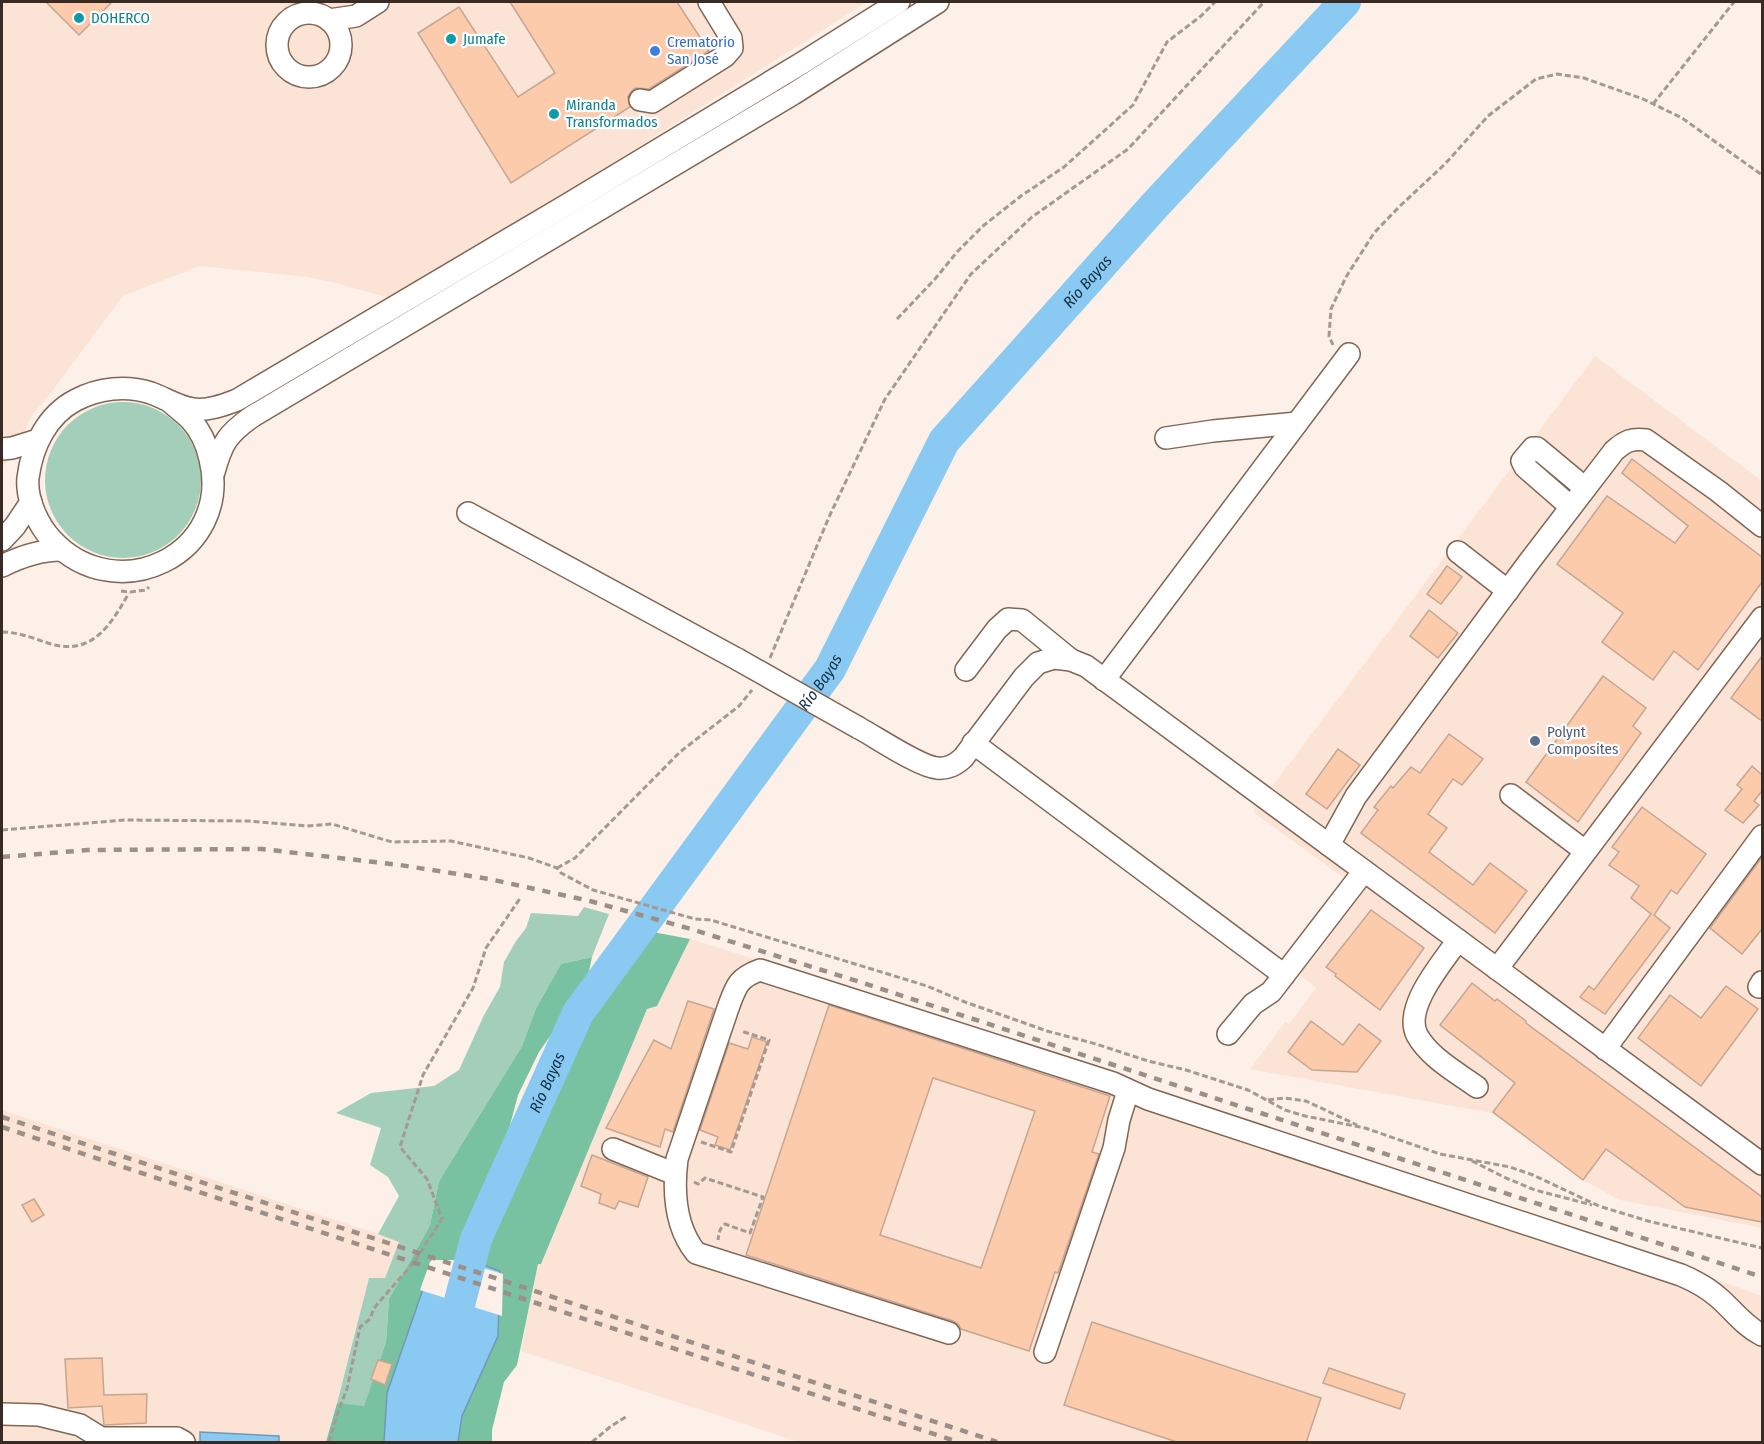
<svg xmlns="http://www.w3.org/2000/svg" width="1764" height="1444" viewBox="0 0 1764 1444" font-family="'Fira Sans Condensed',sans-serif">
<rect width="100%" height="100%" fill="#fdf0e8"/>
<g fill="#fbe4d5">
<path d="M2,2H867L396,300L336,283L307,277L200,266L123,296L50,394L33,414L12,455L2,467Z"/>
<path d="M1595,356L1762,481V1228L1620,1200L1586,1182L1491,1113L1250,1069L1285,1022L1289,1024L1316,988L1299,974L1362,891L1253,812Z"/>
<path d="M690,939L836,984H845L853,991L957,1023L968,1025L977,1031L1585,1231L1762,1296V1442H799L521,1351L538,1264H541L647,1009L657,1006Z"/>
<path d="M2,1110L399,1241L385,1278L369,1279L326,1442H2Z"/>
</g>
<g fill="#a3cfba">
<circle cx="123" cy="480" r="78"/>
<path d="M584,907L609,914L592,957L561,964L536,1008L522,1046L439,1181L430,1225L389,1299L386,1342L364,1407L337,1403L369,1278H385L399,1242L378,1234L399,1196L388,1177L370,1165L381,1128L336,1113L371,1093L434,1086L459,1070L484,1015L500,987L504,962L516,941L526,928L531,913L578,916Z"/>
</g>
<path fill="#79c2a1" d="M653,932L690,939L657,1006L647,1009L541,1264H538L517,1365L504,1382L492,1430V1442H458L462,1416L468,1402L432,1263L387,1393L384,1442H326L337,1403L364,1406L386,1342L389,1299L430,1225L439,1181L522,1046L536,1008L561,964L592,957L586,985L539,1052L518,1095L510,1125L527,1127L546,1096L592,1007Z"/>
<g fill="#89c9f2" stroke="#709ab4" stroke-width="1.5">
<path d="M452,1262L483,1265L500,1271L498,1336L462,1416L458,1442H384L387,1393L432,1263Z"/>
<path d="M200,1432L279,1436V1442H200Z"/>
</g>
<path fill="#fdf0e8" d="M432,1260H457L503,1274L502,1316L420,1290L430,1262Z"/>
<g fill="none" stroke-linecap="round" stroke-linejoin="round">
<path stroke="#89c9f2" stroke-width="32" id="s1" d="M459,1305L476,1239L578,1013L830,669L944,441L1156,204L1345,2"/>
</g>
<g fill="#fccbab" stroke="#c4a693" stroke-width="1.5" fill-rule="evenodd">
<path d="M46,2H112L79,35Z"/>
<path d="M510,2H677L709,51L649,89L635,88L631,92L628,97L630,107L511,183L418,33L459,7L518,97L555,73Z"/>
<path d="M1632,459L1762,557V582L1698,670L1674,651L1653,680L1602,642L1623,613L1557,564L1607,496L1675,543L1688,526L1622,473Z"/>
<path d="M1447,566L1462,577L1441,604L1427,594Z"/>
<path d="M1429,610L1458,633L1438,658L1410,636Z"/>
<path d="M1762,656V721L1731,698Z"/>
<path d="M1603,676L1646,708L1633,726L1641,733L1578,822L1526,782Z"/>
<path d="M1449,734L1483,759L1462,785L1453,779L1428,814L1447,828L1429,852L1473,885L1490,863L1527,891L1495,933L1361,833L1378,810L1374,807L1391,786L1393,788L1411,767L1420,773Z"/>
<path d="M1338,749L1360,765L1327,809L1306,794Z"/>
<path d="M1752,766L1762,775V791L1754,801L1759,805L1743,823L1725,810L1742,789L1737,785Z"/>
<path d="M1642,807L1706,854L1677,894L1671,890L1654,915L1670,928L1605,1014L1580,997L1589,986L1594,990L1651,914L1631,898L1639,886L1609,865L1619,852L1612,847Z"/>
<path d="M1762,857V929L1742,954L1710,928Z"/>
<path d="M1371,910L1424,948L1380,1010L1335,976L1336,974L1326,967Z"/>
<path d="M1472,983L1495,1001L1497,999L1526,1021V1023L1762,1197V1222L1685,1207L1606,1149L1583,1180L1493,1112L1515,1083L1440,1025Z"/>
<path d="M1726,986L1758,1009L1701,1086L1638,1038L1670,995L1701,1018Z"/>
<path d="M688,1001L714,1009L673,1132L665,1129L660,1147L606,1128L654,1040L671,1049Z"/>
<path d="M829,1005L1110,1096L1092,1152L1099,1154L1058,1273L1055,1272L1029,1351L961,1329L958,1324L953,1321L746,1255ZM933,1078L1035,1111L981,1268L880,1235Z"/>
<path d="M1311,1021L1343,1045L1359,1024L1381,1041L1357,1072L1312,1070L1288,1052Z"/>
<path d="M752,1037L767,1042L730,1150L715,1145L718,1137L700,1130L729,1043L748,1049Z"/>
<path d="M592,1155L648,1177L638,1207L619,1201L615,1209L599,1203L601,1194L581,1186Z"/>
<path d="M34,1199L44,1215L32,1222L22,1205Z"/>
<path d="M1092,1322L1321,1398L1306,1443H1180L1064,1405Z"/>
<path d="M102,1358L104,1395L147,1394L146,1423L104,1425L102,1406L68,1408L65,1359Z"/>
<path d="M378,1360L392,1364L385,1385L371,1379Z"/>
<path d="M1329,1368L1405,1394L1400,1409L1323,1383Z"/>
</g>
<g fill="none" stroke-linecap="round" stroke-linejoin="round">
<defs>
<g id="minor">
<circle cx="309" cy="45" r="32"/>
<path d="M329,20L356,16L378,2"/>
<path d="M640,100L652,102L725,56L732,48L731,38L709,2"/>
<path d="M169,401C176,407 184,413 190,419C200,430 207,445 210,459C233,554 117,610 52,540C38,525 26,499 28,478C32,446 47,415 76,400C99,388 126,385 151,393C165,398 178,407 193,409C208,411 224,405 237,400L565,206L802,63L899,2"/>
<path d="M1166,438L1213,431L1297,423"/>
<path d="M2,449L12,448L38,440"/>
<path d="M214,472C222,443 227,434 253,416L793,94L938,2"/>
<path d="M1571,507L1525,467L1522,461L1533,448H1537L1585,488"/>
<path d="M468,513L737,659"/>
<path d="M2,540L15,526L31,502"/>
<path d="M1458,552L1508,591"/>
<path d="M2,566C20,557 40,550 61,550"/>
<path d="M966,670L997,629L1008,619L1022,620L1071,660"/>
<path d="M1104,680L1349,354"/>
<path d="M859,728C876,737 920,767 937,768C948,769 955,765 963,758L1024,677L1038,663L1054,658L1071,660L1086,666L1762,1164"/>
<path d="M973,743L1284,975"/>
<path d="M1511,795L1585,851"/>
<path d="M1329,845L1356,796L1529,562L1614,451C1625,441 1632,438 1646,440L1718,491L1762,526"/>
<path d="M1458,940C1443,962 1403,1007 1417,1035C1429,1057 1456,1072 1477,1087"/>
<path d="M1497,969L1762,618"/>
<path d="M1759,987L1762,982"/>
<path d="M1228,1034L1253,1004L1271,992L1364,871"/>
<path d="M1605,1049L1762,836"/>
<path d="M613,1149L675,1174"/>
<path d="M949,1333L696,1253C675,1227 673,1191 677,1159L728,1008C736,986 738,978 760,970L1113,1083L1148,1099L1681,1275C1695,1281 1707,1287 1719,1298C1734,1311 1744,1326 1762,1335"/>
<path d="M1045,1352L1114,1148L1119,1120L1128,1091"/>
<path d="M2,1414L39,1415L80,1425L101,1438H177L184,1442"/>
</g>
</defs>
<use href="#minor" stroke="#816654" stroke-width="24"/>
<g stroke="#a59991" stroke-width="3" stroke-dasharray="6 3" stroke-linecap="butt">
<path d="M1653,104L1734,2"/>
<path d="M897,319L935,279L957,252L983,226L1021,196L1064,167L1133,105L1167,42L1201,16L1215,2"/>
<path d="M1333,345L1329,336L1331,309L1346,277L1374,233L1400,206L1445,164L1488,116L1536,79L1557,74L1584,78L1643,99L1682,118L1762,175"/>
<path d="M121,591L129,592L146,590L149,587"/>
<path d="M2,632C19,632 35,639 51,644C93,656 111,624 129,593"/>
<path d="M770,658L829,517L885,399L971,274L1032,217L1128,149L1264,2"/>
<path d="M2,830L125,820L249,821L306,826L332,824L392,842L451,841L529,858L557,868L561,873L593,890L695,919L711,920L927,986L965,1002L1047,1031L1096,1044L1148,1061L1186,1070L1248,1090L1285,1110L1305,1116L1365,1128L1440,1154L1510,1167L1533,1175L1601,1207"/>
<path d="M557,868L575,858L680,752L739,706L752,690"/>
<path d="M1268,1100L1284,1098L1306,1101L1357,1125"/>
<path d="M701,1142L731,1152L769,1040L741,1031"/>
<path d="M1472,1161L1506,1178L1535,1190L1592,1205"/>
<path d="M694,1182L698,1184L705,1178L763,1197L750,1233L725,1224C719,1228 719,1234 718,1240"/>
<path d="M1602,1207L1648,1221L1762,1248"/>
<path d="M329,1442L339,1409L347,1389L360,1327L370,1319L374,1308L415,1261L442,1219L427,1179L400,1147L423,1075L473,988L486,948L521,897"/>
<path d="M592,1442L610,1427L627,1416"/>
</g>
<use href="#minor" stroke="#fff" stroke-width="21"/>
<g stroke="#9c8f87" stroke-width="4.5" stroke-dasharray="8 8" stroke-linecap="butt">
<path d="M2,857L88,850L262,849L400,865L489,879L590,901L691,929L860,982L1762,1277"/>
<path d="M2,1117L997,1442"/>
<path d="M2,1127L958,1442"/>
</g>
<defs>
<path id="minor-bridge" d="M737,659L859,728"/>
</defs>
<use href="#minor-bridge" stroke="#816654" stroke-width="24" stroke-linecap="butt"/>
<use href="#minor-bridge" stroke="#fff" stroke-width="21"/>
</g>
<g fill="#0f9aa8" stroke="#fff" stroke-width="2">
<circle cx="79" cy="18" r="6"/>
<circle cx="451" cy="39" r="6"/>
<circle cx="554" cy="114" r="6"/>
</g>
<circle fill="#3f7fe0" stroke="#fff" stroke-width="2" cx="655" cy="51" r="6"/>
<circle fill="#5c6f8a" stroke="#fff" stroke-width="2" cx="1535" cy="741" r="6"/>
<g text-anchor="middle" dominant-baseline="central" stroke-width="4.5" stroke-linejoin="round" paint-order="stroke">
<g font-size="15" fill="#0d838f" stroke="#fff" text-anchor="start">
<text x="91" y="18">DOHERCO</text>
<text x="463" y="39">Jumafe</text>
<text x="566" y="105">Miranda<tspan x="566" dy="17">Transformados</tspan></text>
</g>
<g font-size="15" fill="#366cbe" stroke="#fff" text-anchor="start">
<text x="667" y="42">Crematorio<tspan x="667" dy="17">San José</tspan></text>
</g>
<g font-size="15" fill="#4e5e75" stroke="#fff" text-anchor="start">
<text x="1547" y="732">Polynt<tspan x="1547" dy="17">Composites</tspan></text>
</g>
<g font-size="16" font-style="italic" fill="#122f40" stroke="#fff">
<text stroke="none"><textPath href="#s1" startOffset="1212">Río Bayas</textPath></text>
<text stroke="none"><textPath href="#s1" startOffset="726">Río Bayas</textPath></text>
<text stroke="none"><textPath href="#s1" startOffset="240">Río Bayas</textPath></text>
</g>
</g>
<rect width="1764" height="1444" fill="none" stroke="#372b23" stroke-width="6"/>
</svg>
